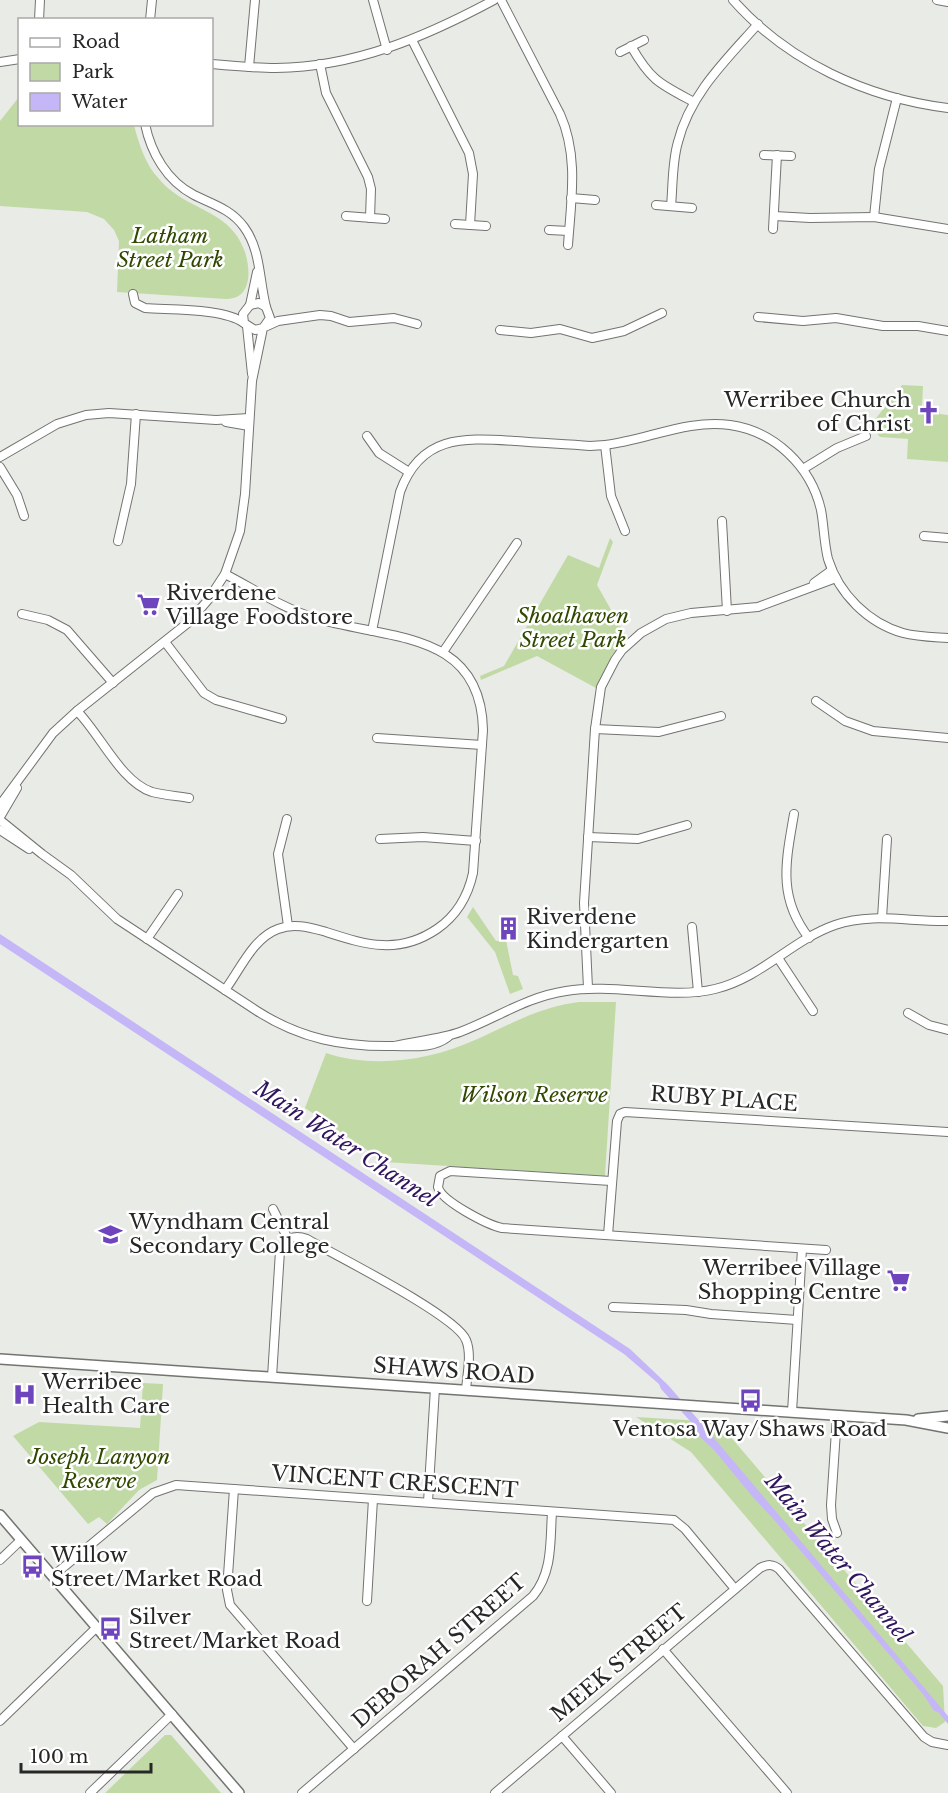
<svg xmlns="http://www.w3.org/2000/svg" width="948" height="1793" viewBox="0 0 948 1793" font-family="'Libre Baskerville',serif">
<rect width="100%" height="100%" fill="#e9ebe6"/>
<g fill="#c1daa5">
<path d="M19,97L20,124L134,125C139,144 145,164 159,179C187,212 230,208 245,252C248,262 250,274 247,284C244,294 237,299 226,299L117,292L119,241L114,230L104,219L87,212L0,206V121Z"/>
<path d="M902,385L923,386L922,406L937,407L940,414L948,415V462L907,459L908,439L880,437L870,426Z"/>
<path d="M610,538L613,542L597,585L627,638L612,655L596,688L537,656L481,680L480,676L504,666L568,555L599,568Z"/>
<path d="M473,907L496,941L506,940L513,975L518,976L523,989L510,994L495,952L467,917Z"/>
<path d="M579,1002H616L605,1176L385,1162L305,1108L326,1053C373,1069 431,1060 475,1040C511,1024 539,1007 579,1002Z"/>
<path d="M143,1383L163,1384L157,1480L139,1490L107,1524L99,1517L88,1524L13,1436L39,1422L140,1428Z"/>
<path d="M636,1417L718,1422L943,1686L945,1722L936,1728L923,1726L691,1452Z"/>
<path d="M165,1735H171L221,1793H105Z"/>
</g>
<path fill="#c5b6f7" d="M0,934L630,1349L668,1385L709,1432L948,1716V1724L938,1712L934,1711L923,1694L776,1522L752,1496L714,1450L697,1434L691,1422L661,1389L659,1384L624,1354L0,944Z"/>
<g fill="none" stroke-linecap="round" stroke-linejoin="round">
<defs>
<g id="minor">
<path d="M373,0L387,50"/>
<path d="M501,0L560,114C579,156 571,201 568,245"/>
<path d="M733,0C788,62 867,98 948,108"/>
<path d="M937,0L948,2"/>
<path d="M39,20L40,0"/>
<path d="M150,20L152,0"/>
<path d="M412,40L469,153L473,174L470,225"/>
<path d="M631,46C651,81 660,84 694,102"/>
<path d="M620,52L644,40"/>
<path d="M0,62L20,59"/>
<path d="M212,64C233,66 255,68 276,68C355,67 425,37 494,0"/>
<path d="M320,64L326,93L368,177L371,189L370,218"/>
<path d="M249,67L255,0"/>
<path d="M145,124C151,153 167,181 194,195C212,204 231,209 244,227C261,250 259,280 266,307"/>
<path d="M764,155L791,156"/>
<path d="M571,198L595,200"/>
<path d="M656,205L692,208"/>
<path d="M671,206C673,185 672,162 678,142C690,94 726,60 758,24"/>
<path d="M346,216L385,219"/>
<path d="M774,216L810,218L874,217L948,229"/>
<path d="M874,217L879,169L897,98"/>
<path d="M455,224L486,226"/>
<path d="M773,229L777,155"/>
<path d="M549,230L569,231"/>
<path d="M133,294L135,303L145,308C171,310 224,308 244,323"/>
<path d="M250,305L257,272"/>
<path d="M758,317L803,321L836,318L883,326H918L948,331"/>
<path d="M247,326L252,374"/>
<path d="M267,326L278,321L320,315L331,316L349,322L394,318L417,324"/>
<path d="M500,330L531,333L560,329L592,338L624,331L662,313"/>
<path d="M226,422L249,426"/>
<path d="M367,436L379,453L409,472"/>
<path d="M605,445L611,496L625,531"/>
<path d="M0,457L57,424L86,415L109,413L216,420L249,418"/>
<path d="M0,467L17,495L24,516"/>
<path d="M803,469L837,448L866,436"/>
<path d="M722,521L727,611"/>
<path d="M924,536L948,538"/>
<path d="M118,541L131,484L136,414"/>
<path d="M225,574C254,589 284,609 315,618C386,640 481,629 483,730L473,873C468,896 456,916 437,929C397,956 364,944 323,931C308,927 293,923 278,929C253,938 240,970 225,990"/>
<path d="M814,583L832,570"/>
<path d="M22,614L48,620L67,630L113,683"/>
<path d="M372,631L400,492C421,434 464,438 516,441C540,443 565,444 590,446L605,445C647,440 688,419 730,425C774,431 811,466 821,510C824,526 824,543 828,559C839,594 868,623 903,633C918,637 933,637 948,638"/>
<path d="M165,642L204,693L216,700L282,719"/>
<path d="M443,652L517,543"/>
<path d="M816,701L845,721L873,731L948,738"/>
<path d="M77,711C100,734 121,782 152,792C164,795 177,796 189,798"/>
<path d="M595,729L659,732L721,716"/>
<path d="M377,738L482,745"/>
<path d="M0,805L53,733L77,711L189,622L208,600L225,574L240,531L245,494L252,381L263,328L270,318L266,307L259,303L250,305L243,314L244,323L255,330L263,328"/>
<path d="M794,814C786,861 777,897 809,938"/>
<path d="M0,817L17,788"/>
<path d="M287,819L278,854L288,926"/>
<path d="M0,820L42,854L71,875L117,919L257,1011C301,1039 343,1047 394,1046C413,1046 432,1049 448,1037"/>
<path d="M0,830L29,849"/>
<path d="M588,837L638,839L687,825"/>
<path d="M380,839L423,837L476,841"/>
<path d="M882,918L887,839"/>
<path d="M692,927L698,992"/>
<path d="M147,939L178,894"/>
<path d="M778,958L813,1011"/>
<path d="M588,988L584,903L595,729L601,687L615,660L622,650L641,633L666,619L691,613L758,607L836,578"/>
<path d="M908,1013L929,1025L948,1030"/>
<path d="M394,1046C415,1041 441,1039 460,1032C497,1018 526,997 566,991C615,983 670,1000 715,989C761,978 792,940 835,925C872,912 910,922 948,921"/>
<path d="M611,1181L450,1171L440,1176L438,1187C441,1201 488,1225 502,1228L826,1250"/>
<path d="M273,1209L288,1239"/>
<path d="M608,1235L617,1121L620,1114L625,1112L948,1132"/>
<path d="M613,1307L686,1310L711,1314L797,1320"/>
<path d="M272,1377L280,1251C285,1238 294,1234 307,1239C335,1255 457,1316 466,1340C472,1354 467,1375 466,1390"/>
<path d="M792,1412L802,1249"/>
<path d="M837,1416L831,1505L832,1519L837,1533"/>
<path d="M234,1489L227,1590L230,1605L354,1749"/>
<path d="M428,1502L435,1388"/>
<path d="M0,1560L21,1540"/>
<path d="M53,1576L153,1493L176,1485L674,1520L685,1529L735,1589"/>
<path d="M367,1601L373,1499"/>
<path d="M663,1649L787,1793"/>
<path d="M0,1721L97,1627"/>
<path d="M562,1736L611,1793"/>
<path d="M90,1793L172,1714"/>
<path d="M302,1793L533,1596C553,1572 550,1541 552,1512"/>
<path d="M495,1793L760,1568C768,1564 773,1564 779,1569L924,1737L932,1742L948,1745"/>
</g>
<g id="tertiary">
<path d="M0,1359L906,1420L948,1428"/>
<path d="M918,1419L948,1416"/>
<path d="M0,1515L239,1793"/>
</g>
</defs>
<use href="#minor" stroke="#727470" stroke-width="10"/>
<use href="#tertiary" stroke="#727470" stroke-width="12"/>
<use href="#minor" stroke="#fff" stroke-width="8"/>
<use href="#tertiary" stroke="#fff" stroke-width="9"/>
</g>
<defs>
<symbol id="church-bare" viewBox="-9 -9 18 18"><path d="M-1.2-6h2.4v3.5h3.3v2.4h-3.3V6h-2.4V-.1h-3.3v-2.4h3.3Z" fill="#6e45bd" stroke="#fff" stroke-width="2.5" paint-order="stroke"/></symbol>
<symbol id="supermarket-bare" viewBox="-9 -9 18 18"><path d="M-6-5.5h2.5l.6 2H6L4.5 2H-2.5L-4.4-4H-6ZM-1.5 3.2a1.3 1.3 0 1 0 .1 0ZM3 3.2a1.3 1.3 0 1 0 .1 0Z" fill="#6e45bd" stroke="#fff" stroke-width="2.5" paint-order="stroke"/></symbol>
<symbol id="building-bare" viewBox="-9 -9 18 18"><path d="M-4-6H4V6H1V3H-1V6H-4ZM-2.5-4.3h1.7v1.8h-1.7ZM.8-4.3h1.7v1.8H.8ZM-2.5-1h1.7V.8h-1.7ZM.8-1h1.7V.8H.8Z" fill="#6e45bd" stroke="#fff" stroke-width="2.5" paint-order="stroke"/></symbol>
<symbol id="school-bare" viewBox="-9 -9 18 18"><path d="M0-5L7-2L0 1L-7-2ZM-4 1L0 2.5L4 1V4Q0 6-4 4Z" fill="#6e45bd" stroke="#fff" stroke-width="2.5" paint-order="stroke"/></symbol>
<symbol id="hospital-bare" viewBox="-9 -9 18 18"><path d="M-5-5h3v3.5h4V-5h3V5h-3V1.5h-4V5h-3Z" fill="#6e45bd" stroke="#fff" stroke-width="2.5" paint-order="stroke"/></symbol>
<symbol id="bus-bare" viewBox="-9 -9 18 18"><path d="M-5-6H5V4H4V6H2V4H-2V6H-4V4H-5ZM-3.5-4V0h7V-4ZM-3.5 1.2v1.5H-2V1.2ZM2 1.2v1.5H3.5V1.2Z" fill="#6e45bd" stroke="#fff" stroke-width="2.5" paint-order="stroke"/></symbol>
</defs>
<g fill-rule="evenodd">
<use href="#church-bare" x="912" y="396" width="33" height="33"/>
<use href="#supermarket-bare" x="132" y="588" width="33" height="33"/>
<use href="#building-bare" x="492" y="912" width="33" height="33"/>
<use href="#school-bare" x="94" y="1218" width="33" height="33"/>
<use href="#supermarket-bare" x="882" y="1264" width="33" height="33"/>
<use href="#hospital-bare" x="8" y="1378" width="33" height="33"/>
<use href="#bus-bare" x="734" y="1384" width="33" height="33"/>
<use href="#bus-bare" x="16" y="1550" width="33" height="33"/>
<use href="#bus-bare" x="94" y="1612" width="33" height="33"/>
</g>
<g text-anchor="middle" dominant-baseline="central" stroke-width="5" stroke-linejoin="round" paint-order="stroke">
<g font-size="21" font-style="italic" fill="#304800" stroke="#fff">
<text x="170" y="236">Latham<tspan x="170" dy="24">Street Park</tspan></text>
<text x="573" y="616">Shoalhaven<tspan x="573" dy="24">Street Park</tspan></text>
<text x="534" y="1095">Wilson Reserve</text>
<text x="99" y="1457">Joseph Lanyon<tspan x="99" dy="24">Reserve</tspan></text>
</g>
<g font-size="21" fill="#272826" stroke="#fff" text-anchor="start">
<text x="911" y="400" text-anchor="end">Werribee Church<tspan x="911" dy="24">of Christ</tspan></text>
<text x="166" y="593">Riverdene<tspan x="166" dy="24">Village Foodstore</tspan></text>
<text x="526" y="917">Riverdene<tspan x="526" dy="24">Kindergarten</tspan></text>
<text x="129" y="1222">Wyndham Central<tspan x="129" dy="24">Secondary College</tspan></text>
<text x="881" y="1268" text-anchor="end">Werribee Village<tspan x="881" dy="24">Shopping Centre</tspan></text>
<text x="42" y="1382">Werribee<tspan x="42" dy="24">Health Care</tspan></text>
<text x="750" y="1429" text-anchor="middle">Ventosa Way/Shaws Road</text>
<text x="51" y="1555">Willow<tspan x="51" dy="24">Street/Market Road</tspan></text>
<text x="129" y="1617">Silver<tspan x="129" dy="24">Street/Market Road</tspan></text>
</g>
<g font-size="21" fill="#272826" stroke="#fff">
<text transform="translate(724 1099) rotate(4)">RUBY PLACE</text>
<text transform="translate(454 1371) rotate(4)">SHAWS ROAD</text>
<text transform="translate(395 1482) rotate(4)">VINCENT CRESCENT</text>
<text transform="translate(439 1651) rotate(-41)">DEBORAH STREET</text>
<text transform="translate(619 1663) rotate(-40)">MEEK STREET</text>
</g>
<g font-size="22" font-style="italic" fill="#30155e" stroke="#fff">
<text transform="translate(346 1144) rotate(33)">Main Water Channel</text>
<text transform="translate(838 1558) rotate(50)">Main Water Channel</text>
</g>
</g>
<rect x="18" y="18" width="195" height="108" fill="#ffffff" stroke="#a9a9a8" stroke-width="1.5"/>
<rect x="30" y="38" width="30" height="9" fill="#ffffff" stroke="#a9a9a8" stroke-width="1.5"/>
<text x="72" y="48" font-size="18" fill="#272826">Road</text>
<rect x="30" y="63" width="30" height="18" fill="#c1daa5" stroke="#a9a9a8" stroke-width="1.5"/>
<text x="72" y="78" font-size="18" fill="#272826">Park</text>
<rect x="30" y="93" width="30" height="18" fill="#c5b6f7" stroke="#a9a9a8" stroke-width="1.5"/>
<text x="72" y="108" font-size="18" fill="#272826">Water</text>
<path d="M21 1763v9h130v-9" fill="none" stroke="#272826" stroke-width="3"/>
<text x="30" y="1763" font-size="18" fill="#272826" stroke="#ffffff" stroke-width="4.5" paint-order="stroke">100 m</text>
</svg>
